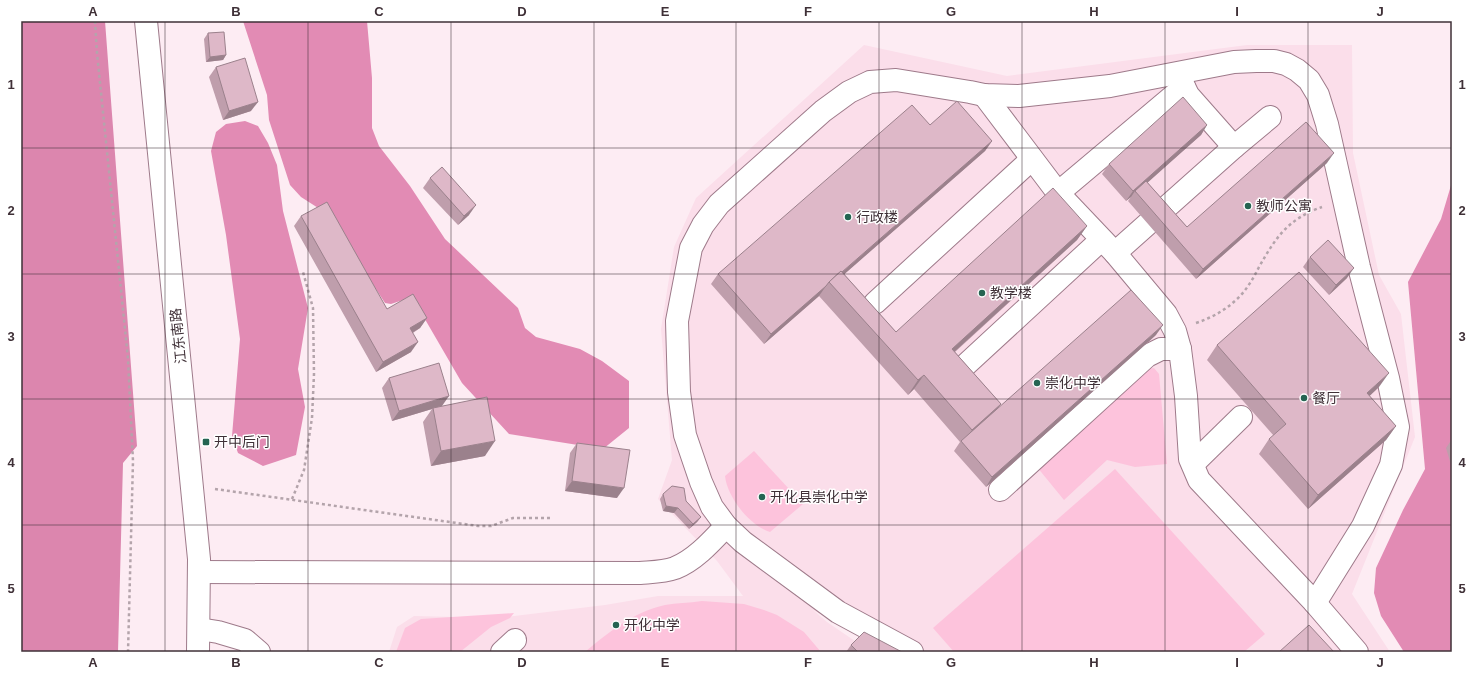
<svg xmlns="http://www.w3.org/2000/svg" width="1473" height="673" viewBox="0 0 1473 673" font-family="Helvetica,'Noto Sans SC',sans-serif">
<rect width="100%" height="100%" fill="#fdecf3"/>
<path fill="#fbdeea" d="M864,45L1007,76L1247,45H1352L1353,153L1379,275L1401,314L1415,437L1352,594L1390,652H881L849,630L813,610L827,622L871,652H389L397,627L414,616L498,618L605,605L658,596H743L717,561L658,499L672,460L661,329L674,247L696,198Z"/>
<g fill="#fdc3dc">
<path d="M1154,368L1159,374L1167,464L1135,467L1107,460L1064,500L1037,467L1147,369Z"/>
<path d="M754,451L803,504L770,532C750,526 727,497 725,476Z"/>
<path d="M1115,469L1265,634L1244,652H954L933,628Z"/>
<path d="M702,601L744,604L764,610L777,615L804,632L821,652H585C609,632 633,612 665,605C676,603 689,603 702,601Z"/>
<path d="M514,613L510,618L491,627L460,652H396L405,628L421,619Z"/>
</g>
<g fill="#e28bb4">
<path d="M243,21H367L372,78V128L379,146L410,186L445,239L518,308L525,328L536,337L580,349L602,361L629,381V428L603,449L509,434L462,383L426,321L411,302L406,299L391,304L385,303L326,213L301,197L290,185L269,120L267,95Z"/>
<path d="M245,121L258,126L268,143L277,165L283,211L308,308L298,369L305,407L296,455L263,466L238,453L232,436L240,339L226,235L211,151L216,132L226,124Z"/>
<path d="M1452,182V652H1404L1381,616L1374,593L1376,568L1403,510L1425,469L1408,282L1441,219Z"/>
</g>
<path fill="#dc86ae" d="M21,21H105L137,446L123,463L118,652H21Z"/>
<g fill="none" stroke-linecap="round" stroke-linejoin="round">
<defs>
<g id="minor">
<path d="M146,21L199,559L198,652"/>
<path d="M1178,74L1188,95L1234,147"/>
<path d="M984,95L1058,193L1115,253L1166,314L1175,331L1180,349L1186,396L1190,459L1199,480L1315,603L1357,652"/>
<path d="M1058,193L1184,87"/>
<path d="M1115,253L1234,147L1270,117"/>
<path d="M875,303L1032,159"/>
<path d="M959,371L1101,240"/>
<path d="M1193,464L1241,417"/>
<path d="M1000,490L1147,356L1161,349H1180"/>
<path d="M199,572L640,573C652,572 664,572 675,568C695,560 711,542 726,526"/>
<path d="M199,629L218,632L245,640L259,652"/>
<path d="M502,652L515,640"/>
<path d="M912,652L838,612L743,542L726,526L712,507L701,482L685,435L679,392L677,321L691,248L703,225L719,204L823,111L849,92L870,82L896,80L970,92L984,95L1019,96L1110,86L1234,62L1256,61H1274L1286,64L1297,70L1309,80L1318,95L1327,124L1359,267L1388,378L1398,427L1391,465L1363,526L1315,603"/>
</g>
</defs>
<use href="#minor" stroke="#9e7a8a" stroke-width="24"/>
<g stroke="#b4a4ab" stroke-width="2.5" stroke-dasharray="3 3" stroke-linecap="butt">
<path d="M95,21L97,53L128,359L133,461L128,652"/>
<path d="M1196,323C1211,318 1224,311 1236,300C1246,291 1253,279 1259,267C1276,237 1288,219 1322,207"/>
<path d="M215,489L478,526H491L513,518H550"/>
<path d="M292,499L304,470L312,418L314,374L313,308L303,272"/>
</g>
<use href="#minor" stroke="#fff" stroke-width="22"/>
</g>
<g fill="#bf9eac">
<path d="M208,33L226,55L223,60L206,62L204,39Z"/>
<path d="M216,67L251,111L223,120L209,77Z"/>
<path d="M930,125L992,141L985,151L844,274L896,332L1087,226L1077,240L955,352L1001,404L998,408L1156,335L986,487L954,451L960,442L914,389L908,395L819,296L764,344L711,284L718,274Z"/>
<path d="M1207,125L1201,135L1147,182L1187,227L1327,163L1196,279L1128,201L1131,197L1126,201L1102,174L1109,164Z"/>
<path d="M430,178L469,215L458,225L423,188Z"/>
<path d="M301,216L387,309L427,318L420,328L413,333L411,352L376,372L294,226Z"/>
<path d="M1310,257L1347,278L1329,295L1303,267Z"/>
<path d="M1217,345L1379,387L1369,396L1396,426L1386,440L1308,509L1259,454L1269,439L1274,436L1207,360Z"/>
<path d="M389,378L442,406L485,456L431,466L423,422L432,409L392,421L382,388Z"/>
<path d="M1452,439V468L1446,448Z"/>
<path d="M577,443L617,498L565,491L570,453Z"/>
<path d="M663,494L686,501L701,517L697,522L689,529L674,513L663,511L660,499Z"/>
<path d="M851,645L902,652H846Z"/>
</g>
<g fill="#9b818c">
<path d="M226,55L223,60L206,62L210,57Z"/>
<path d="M258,102L251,111L223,120L229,111Z"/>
<path d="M1207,125L1201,135L1136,193L1135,191L1131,197L1126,201L1133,191Z"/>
<path d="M992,141L985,151L832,285L830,283Z"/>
<path d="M1334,153L1327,163L1196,279L1203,269Z"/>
<path d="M476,205L469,215L458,225L464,216Z"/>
<path d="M1087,226L1077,240L942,363L952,349Z"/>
<path d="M1354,268L1347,278L1329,295L1336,285Z"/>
<path d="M826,286L819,296L764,344L771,334Z"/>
<path d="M427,318L420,328L403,338L410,328Z"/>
<path d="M1163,325L1156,335L986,487L992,477Z"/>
<path d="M418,342L411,352L376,372L383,362Z"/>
<path d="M1389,373L1379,387L1357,408L1367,393Z"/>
<path d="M924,375L914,389L908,395L918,380Z"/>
<path d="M449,396L442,406L433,408L432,409L392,421L399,411Z"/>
<path d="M1001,404L991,418L962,444L972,430Z"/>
<path d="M1396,426L1386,440L1308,509L1318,495Z"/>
<path d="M495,441L485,456L431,466L441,451Z"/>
<path d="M572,481L624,488L617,498L565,491Z"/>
<path d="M666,506L678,508L674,513L663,511Z"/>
<path d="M701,517L697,522L689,529L693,524Z"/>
</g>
<g fill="#deb8c8" stroke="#9b818c">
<path d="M224,32L226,55L210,57L208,33Z"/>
<path d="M245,58L258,102L229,111L216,67Z"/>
<path d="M1183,97L1207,125L1133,191L1109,164Z"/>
<path d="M957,101L992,141L842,272L841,271L829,282L826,286L771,334L718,274L912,105L930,125Z"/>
<path d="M1306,122L1334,153L1203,269L1135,191L1146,181L1187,227Z"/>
<path d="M442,167L476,205L464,216L430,178Z"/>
<path d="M1053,188L1087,226L952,349L1001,404L972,430L924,375L918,380L829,282L841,271L896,332Z"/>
<path d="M327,202L387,309L413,294L427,318L410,328L418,342L383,362L301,216Z"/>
<path d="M1328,240L1354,268L1336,285L1310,257Z"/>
<path d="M1299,272L1389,373L1367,393L1396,426L1318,495L1269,439L1286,424L1217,345Z"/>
<path d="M1131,290L1163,325L992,477L961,441Z"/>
<path d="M439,363L449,396L399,411L389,378Z"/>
<path d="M487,397L495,441L441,451L433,408Z"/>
<path d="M577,443L630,450L624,488L572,481Z"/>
<path d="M672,486L684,488L686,501L701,517L693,524L678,508L666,506L663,494Z"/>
<path d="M1309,625L1334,652H1279Z"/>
<path d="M864,632L902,652H858L851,645Z"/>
</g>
<path fill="none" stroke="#3f3037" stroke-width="1" stroke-opacity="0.55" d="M165,21V652M308,21V652M451,21V652M594,21V652M736,21V652M879,21V652M1022,21V652M1165,21V652M1308,21V652M21,148H1452M21,274H1452M21,399H1452M21,525H1452"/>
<g fill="#256452" stroke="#fff" stroke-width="1.5">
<circle cx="1248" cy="206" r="4"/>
<circle cx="848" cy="217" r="4"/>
<circle cx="982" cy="293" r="4"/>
<circle cx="1037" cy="383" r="4"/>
<circle cx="1304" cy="398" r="4"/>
<rect x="202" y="438" width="8" height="8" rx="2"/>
<circle cx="762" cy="497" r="4"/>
<circle cx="616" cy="625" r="4"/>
</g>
<g text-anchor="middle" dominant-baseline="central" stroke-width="3" stroke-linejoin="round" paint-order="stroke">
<g font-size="14" fill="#3f3037" stroke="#fff" text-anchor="start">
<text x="1256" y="206">教师公寓</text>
<text x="856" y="217">行政楼</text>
<text x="990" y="293">教学楼</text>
<text x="1045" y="383">崇化中学</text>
<text x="1312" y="398">餐厅</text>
<text x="214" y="442">开中后门</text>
<text x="770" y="497">开化县崇化中学</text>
<text x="624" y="625">开化中学</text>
</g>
<g font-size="14" fill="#3f3037" stroke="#fff">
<text transform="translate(178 336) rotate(-96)">江东南路</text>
</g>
</g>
<rect width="1473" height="673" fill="none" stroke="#ffffff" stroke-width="44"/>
<rect x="22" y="22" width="1429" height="629" fill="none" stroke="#3f3037" stroke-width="1.5"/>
<g font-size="13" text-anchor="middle" font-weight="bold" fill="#3f3037">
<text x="93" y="16">A</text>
<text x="236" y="16">B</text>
<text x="379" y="16">C</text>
<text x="522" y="16">D</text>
<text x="665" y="16">E</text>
<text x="808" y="16">F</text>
<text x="951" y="16">G</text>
<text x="1094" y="16">H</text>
<text x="1237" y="16">I</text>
<text x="1380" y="16">J</text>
<text x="11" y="89">1</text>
<text x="1462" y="89">1</text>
<text x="11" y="215">2</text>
<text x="1462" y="215">2</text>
<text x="11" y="341">3</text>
<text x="1462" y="341">3</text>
<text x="11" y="467">4</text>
<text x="1462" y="467">4</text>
<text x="11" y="593">5</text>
<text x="1462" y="593">5</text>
<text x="93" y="667">A</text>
<text x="236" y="667">B</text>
<text x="379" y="667">C</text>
<text x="522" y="667">D</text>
<text x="665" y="667">E</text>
<text x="808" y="667">F</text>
<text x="951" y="667">G</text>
<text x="1094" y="667">H</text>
<text x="1237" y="667">I</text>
<text x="1380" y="667">J</text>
</g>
</svg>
